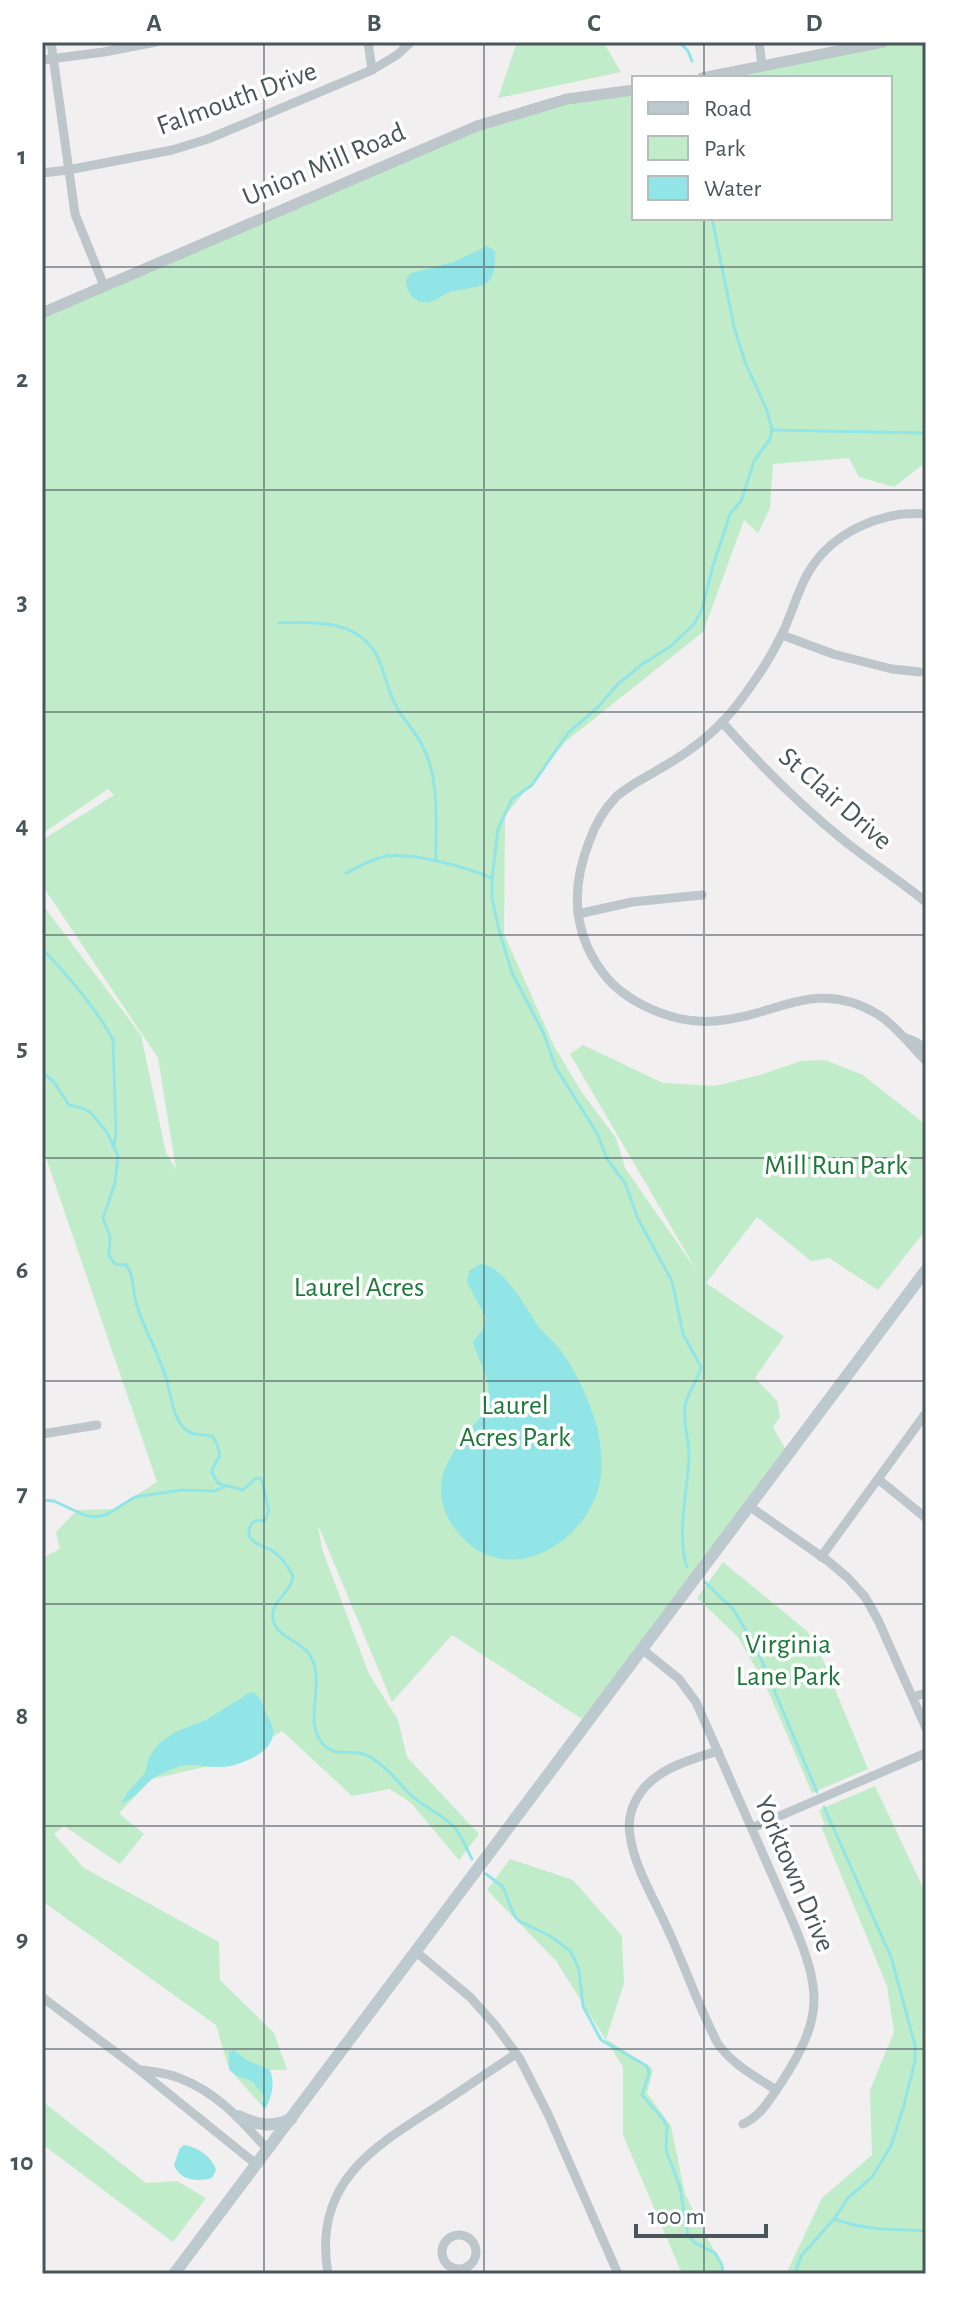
<svg xmlns="http://www.w3.org/2000/svg" width="968" height="2316" viewBox="0 0 968 2316" font-family="'Alegreya Sans',sans-serif">
<rect width="100%" height="100%" fill="#f1eff0"/>
<g fill="#c1ecc9">
<path d="M517,42H603L621,72L498,98Z"/>
<path d="M885,42H926V462L894,487L859,477L849,458L773,464L770,508L758,533L744,520L703,632L565,742L505,816L504,934L554,1046L581,1091L616,1138L625,1168L697,1271L570,1054L583,1045L663,1083L715,1086L760,1075L801,1061L825,1060L863,1075L926,1125V1230L878,1290L829,1258L811,1261L757,1217L706,1283L784,1336L755,1378L777,1401L780,1417L773,1427L788,1454L588,1723L452,1635L392,1702L318,1525L322,1549L369,1674L398,1720L407,1757L479,1834L459,1860L411,1803L390,1789L352,1796L282,1731L235,1760L152,1779L119,1813L144,1834L120,1864L64,1826L54,1834L84,1868L219,1942L220,1980L274,2033L287,2070H270L265,2109L229,2069L216,2025L42,1901V1558L60,1549L56,1532L77,1510L114,1509L157,1482L42,1146V904L141,1035L166,1153L176,1169L158,1058L42,885V840L114,795L108,789L42,834V313L499,118L634,89V218H890V78H693Z"/>
<path d="M723,1562L807,1631L820,1653L868,1769L812,1793L766,1686L737,1636L697,1598Z"/>
<path d="M875,1786L926,1894V2274H786L822,2198L872,2155L870,2090L894,2032L887,1986L821,1826L825,1825L819,1810Z"/>
<path d="M510,1859L573,1880L622,1936L624,1983L606,2039L653,2069L647,2093L671,2126L685,2194L726,2274H682L623,2135V2067L556,1961L487,1890Z"/>
<path d="M42,2101L146,2183L177,2181L206,2198L173,2242L42,2144Z"/>
</g>
<g fill="#91e5e6">
<path d="M487,246L495,251C496,291 483,285 453,291C444,293 438,300 430,302C416,305 406,293 406,280L411,273L454,262Z"/>
<path d="M480,1264C502,1264 525,1306 536,1323C542,1332 550,1338 557,1346C574,1365 590,1402 597,1427C602,1447 604,1474 597,1493C580,1544 513,1584 467,1542C457,1533 448,1521 444,1508C433,1476 454,1449 473,1426C479,1418 487,1410 488,1400C492,1378 478,1362 473,1342L483,1329L486,1318L467,1282L469,1271Z"/>
<path d="M253,1692C261,1697 263,1704 266,1713C268,1718 273,1725 273,1730C275,1750 249,1761 234,1765C214,1771 192,1761 178,1767C174,1768 158,1775 155,1777C142,1785 137,1799 121,1803L127,1793L145,1773L149,1757L160,1742L177,1731L206,1720L249,1693Z"/>
<path d="M234,2050L246,2060L270,2070C275,2082 272,2098 265,2109L261,2104L265,2097C260,2092 257,2085 251,2081C242,2076 236,2078 229,2069V2051Z"/>
<path d="M184,2145C198,2147 212,2157 216,2170L212,2178C198,2182 180,2181 174,2165L180,2148Z"/>
</g>
<g fill="none" stroke-linecap="round" stroke-linejoin="round">
<g stroke="#91e5e6" stroke-width="3">
<path d="M679,42L688,51L692,61"/>
<path d="M772,430L926,433"/>
<path d="M279,623C315,622 359,619 378,658C385,673 387,689 395,704C402,719 415,730 422,745C441,780 435,823 436,861"/>
<path d="M346,873C359,867 373,858 387,856C416,853 465,867 492,878"/>
<path d="M42,949C63,969 101,1015 113,1040L116,1132L114,1145"/>
<path d="M42,1072L54,1082L69,1105L82,1108L90,1112L107,1132L118,1156L115,1183L103,1218L110,1237L109,1256L115,1264L126,1265C135,1277 132,1292 137,1306C144,1330 158,1351 165,1375C171,1391 171,1413 183,1427C190,1436 202,1434 212,1436L217,1444L220,1456L213,1467L212,1473L218,1483L224,1485L243,1490L256,1478H261L269,1510L265,1521C253,1519 248,1523 249,1536C255,1545 262,1545 271,1550C281,1556 288,1566 293,1576C292,1593 270,1600 273,1619C276,1638 303,1641 311,1657C325,1683 305,1718 320,1740C335,1762 352,1746 370,1757C386,1766 397,1781 410,1794C423,1807 441,1813 454,1827C463,1837 466,1848 472,1859"/>
<path d="M42,1500L54,1501L84,1515L94,1517L106,1515L135,1497L182,1490L215,1491L225,1486"/>
<path d="M687,1567C676,1538 688,1487 689,1456C689,1439 683,1423 685,1407C687,1391 698,1381 701,1367L683,1334L672,1281L638,1219L625,1183L607,1159L597,1133L556,1068L543,1032L512,973L499,930L492,898V879L498,829L512,799L532,785L568,733L598,707L618,684L641,665L671,646L694,624L702,610L712,569L730,514L741,501L754,461L770,439L772,429L766,408L745,362L734,327L712,218"/>
<path d="M705,1582L733,1609L756,1647L817,1792"/>
<path d="M486,1874L503,1887L514,1915L519,1921L550,1936L570,1951L574,1958L579,1970L583,2006L601,2040L647,2066L649,2074L642,2095L663,2119L667,2126L666,2150L680,2187L688,2235L695,2243L715,2253L722,2265L723,2274"/>
<path d="M834,2219C868,2231 891,2229 926,2231"/>
<path d="M795,2274L801,2256L834,2219L847,2199L872,2177L891,2146L904,2105L915,2061V2045L891,1957L824,1807"/>
</g>
<g stroke="#bcc6cb" stroke-width="9">
<path d="M51,42L75,214L104,286"/>
<path d="M368,42L372,70"/>
<path d="M759,42L762,65"/>
<path d="M42,60L104,52L156,42"/>
<path d="M42,173L68,170L172,150L208,139L372,70L397,55L411,42"/>
<path d="M926,514C881,510 831,533 808,573C797,592 792,614 782,634C770,659 754,683 737,705C717,731 691,751 663,767C648,776 631,784 617,796C604,809 595,825 589,842C571,888 572,932 603,973C615,989 633,1001 651,1009C671,1018 693,1023 715,1021C776,1017 815,976 879,1015C897,1027 911,1046 926,1061"/>
<path d="M782,635L833,654L892,669L920,672"/>
<path d="M722,722C759,764 798,803 842,839C869,861 899,880 926,902"/>
<path d="M578,914L632,902L702,895"/>
<path d="M906,1038L916,1042L926,1049"/>
<path d="M42,1434L97,1425"/>
<path d="M878,1479L926,1518"/>
<path d="M749,1506L828,1561L848,1578L865,1597L878,1620L926,1728"/>
<path d="M821,1557L926,1413"/>
<path d="M642,1649L679,1679L696,1702L792,1920C822,1991 824,2017 781,2083C770,2099 761,2116 743,2124"/>
<path d="M913,1697L926,1693"/>
<path d="M718,1751C689,1760 651,1770 636,1800C630,1811 628,1823 630,1835C634,1867 656,1902 669,1932C686,1969 699,2008 718,2044C733,2065 755,2076 776,2090"/>
<path d="M752,1828L926,1753"/>
<path d="M415,1951L470,1997L495,2025L520,2059L548,2114L618,2274"/>
<path d="M42,1997L138,2069L256,2164"/>
<path d="M142,2070C154,2072 168,2073 179,2078C217,2092 241,2120 267,2149"/>
<circle cx="459" cy="2252" r="17"/>
<path d="M328,2274C313,2186 368,2150 433,2109C461,2091 488,2072 516,2054"/>
</g>
<g stroke="#bcc6cb" stroke-width="11">
<path d="M702,78L883,42"/>
<path d="M42,313L477,126L567,99L634,90"/>
</g>
<g stroke="#bcc9cf" stroke-width="12">
<path d="M238,2116C257,2125 271,2128 291,2119"/>
<path d="M174,2274L926,1270"/>
</g>
</g>
<path fill="none" stroke="#48565b" stroke-width="2" stroke-opacity="0.55" d="M264,42V2274M484,42V2274M704,42V78M704,218V2274M42,267H926M42,490H926M42,712H926M42,935H926M42,1158H926M42,1381H926M42,1604H926M42,1826H926M42,2049H926"/>
<g text-anchor="middle" dominant-baseline="central" stroke-width="7" stroke-linejoin="round" paint-order="stroke">
<g font-size="28" fill="#48565b" stroke="#fff">
<text transform="translate(237 99) rotate(-20)">Falmouth Drive</text>
<text transform="translate(324 165) rotate(-23)">Union Mill Road</text>
<text transform="translate(835 799) rotate(41)">St Clair Drive</text>
<text transform="translate(794 1874) rotate(67)">Yorktown Drive</text>
</g>
<g font-size="28" fill="#1d7839" stroke="#fff">
<text x="836" y="1166">Mill Run Park</text>
<text x="359" y="1288">Laurel Acres</text>
<text x="515" y="1406">Laurel<tspan x="515" dy="32">Acres Park</tspan></text>
<text x="788" y="1645">Virginia<tspan x="788" dy="32">Lane Park</tspan></text>
</g>
</g>
<rect width="968" height="2316" fill="none" stroke="#ffffff" stroke-width="88"/>
<rect x="632" y="76" width="260" height="144" fill="#ffffff" stroke="#b6bbbd" stroke-width="2"/>
<rect x="648" y="102" width="40" height="12" fill="#bcc9cf" stroke="#b6bbbd" stroke-width="2"/>
<text x="704" y="116" font-size="24" fill="#48565b">Road</text>
<rect x="648" y="136" width="40" height="24" fill="#c1ecc9" stroke="#b6bbbd" stroke-width="2"/>
<text x="704" y="156" font-size="24" fill="#48565b">Park</text>
<rect x="648" y="176" width="40" height="24" fill="#91e5e6" stroke="#b6bbbd" stroke-width="2"/>
<text x="704" y="196" font-size="24" fill="#48565b">Water</text>
<path d="M636 2224v12h130v-12" fill="none" stroke="#48565b" stroke-width="4"/>
<text x="648" y="2224" font-size="24" fill="#48565b" stroke="#ffffff" stroke-width="6" paint-order="stroke">100 m</text>
<rect x="44" y="44" width="880" height="2228" fill="none" stroke="#48565b" stroke-width="3"/>
<g font-size="26" text-anchor="middle" font-weight="bold" fill="#48565b">
<text x="154" y="31">A</text>
<text x="374" y="31">B</text>
<text x="594" y="31">C</text>
<text x="814" y="31">D</text>
<text x="22" y="164">1</text>
<text x="22" y="387">2</text>
<text x="22" y="610">3</text>
<text x="22" y="833">4</text>
<text x="22" y="1056">5</text>
<text x="22" y="1278">6</text>
<text x="22" y="1501">7</text>
<text x="22" y="1724">8</text>
<text x="22" y="1947">9</text>
<text x="22" y="2170">10</text>
</g>
</svg>
